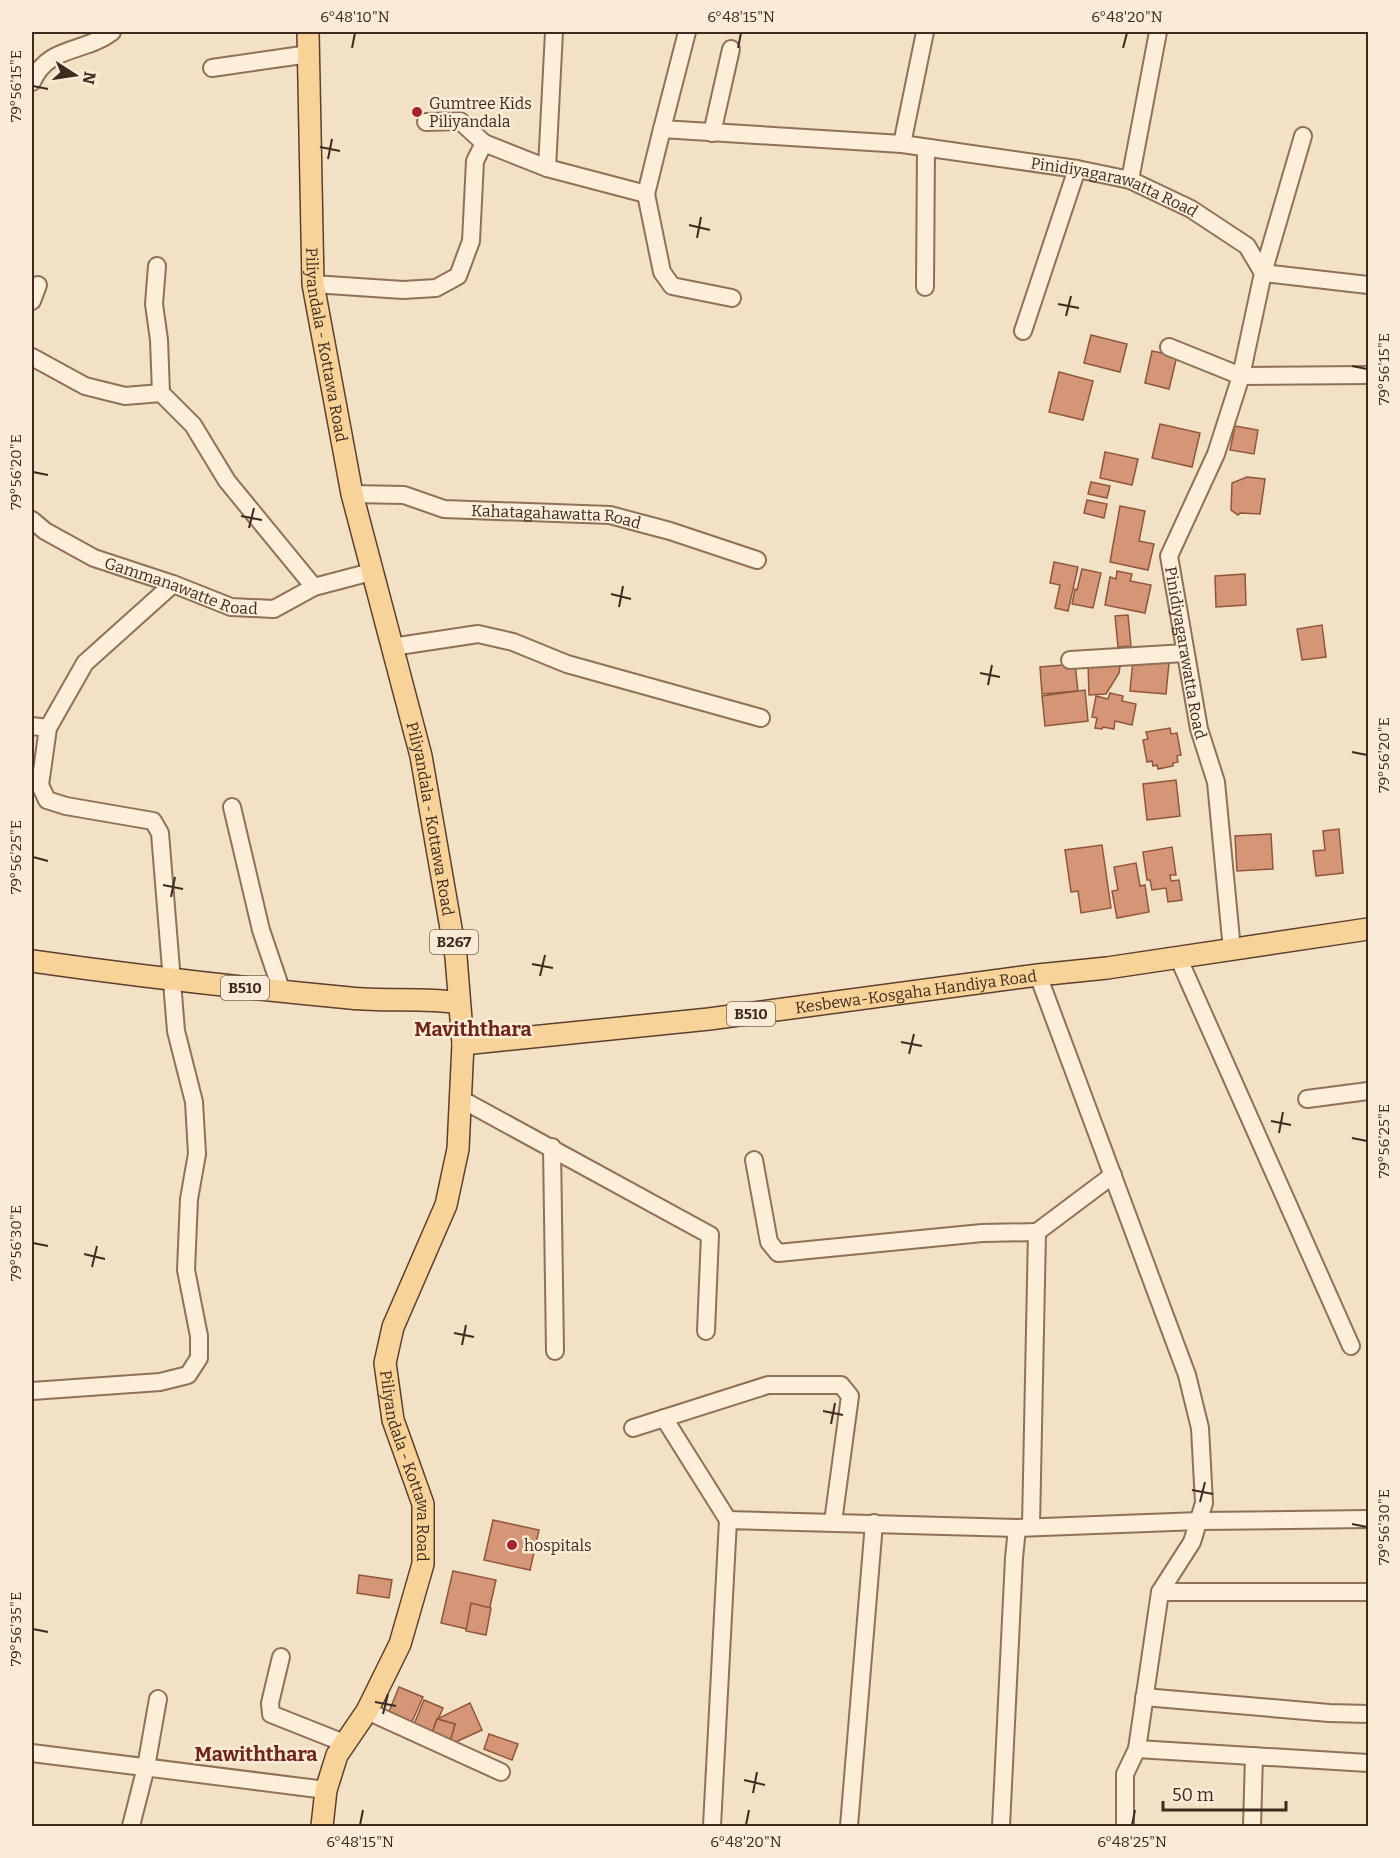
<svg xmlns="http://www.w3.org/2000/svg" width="1400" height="1858" viewBox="0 0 1400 1858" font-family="Bitter,serif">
<rect width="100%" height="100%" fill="#f2e1c4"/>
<g fill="#d49677" stroke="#90563c" stroke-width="1.5">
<path d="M1091,335L1127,344L1120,372L1084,363Z"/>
<path d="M1152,351L1177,356L1169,389L1145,383Z"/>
<path d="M1059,372L1093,381L1083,420L1049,412Z"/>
<path d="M1160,424L1200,433L1192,467L1152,458Z"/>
<path d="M1235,426L1258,430L1254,454L1230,450Z"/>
<path d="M1105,452L1138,459L1132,485L1100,478Z"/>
<path d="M1247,477L1265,479L1260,514L1240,513L1238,515L1231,510L1232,483Z"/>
<path d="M1091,482L1110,486L1107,498L1088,494Z"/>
<path d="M1087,500L1107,504L1104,518L1084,513Z"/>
<path d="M1120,506L1145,511L1139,541L1154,544L1148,570L1110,562Z"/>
<path d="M1054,562L1078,567L1068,611L1055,608L1060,585L1050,583Z"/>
<path d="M1082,569L1101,573L1093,608L1072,604L1075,589L1077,590Z"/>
<path d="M1117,571L1132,574L1130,581L1151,585L1145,613L1105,605L1110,577L1116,579Z"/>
<path d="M1245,574L1246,605L1216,607L1215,576Z"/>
<path d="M1128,615L1131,646L1118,647L1115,616Z"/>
<path d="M1322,625L1326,657L1302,660L1297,629Z"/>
<path d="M1133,660L1169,663L1166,694L1130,691Z"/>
<path d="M1118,661L1120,666L1119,673L1106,694L1089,695L1088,662Z"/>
<path d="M1075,664L1078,691L1042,694L1040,667Z"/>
<path d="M1085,690L1088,721L1045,726L1042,696Z"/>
<path d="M1110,693L1123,696L1122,701L1136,704L1132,725L1115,721L1114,729L1103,727L1102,729L1095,728L1097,718L1092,717L1096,696L1108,699Z"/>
<path d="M1170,728L1171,734L1177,733L1181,755L1177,756L1178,762L1173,763V766L1158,769L1157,765L1153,766L1152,761L1147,762L1143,740L1148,739L1146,732Z"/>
<path d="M1176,780L1180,816L1147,820L1143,784Z"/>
<path d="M1339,829L1343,873L1316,876L1313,851L1325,850L1323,831Z"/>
<path d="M1271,834L1273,869L1237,871L1235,836Z"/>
<path d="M1102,845L1111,908L1081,913L1078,891L1071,892L1065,850Z"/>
<path d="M1172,847L1176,875H1170L1171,881L1179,880L1182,900L1168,902L1166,888L1152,890L1150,880H1147L1143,852Z"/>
<path d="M1136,863L1140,886L1145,885L1149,912L1117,918L1112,891L1118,890L1114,867Z"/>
<path d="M493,1520L539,1530L530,1570L484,1560Z"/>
<path d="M453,1571L496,1580L484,1633L441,1623Z"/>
<path d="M359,1575L392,1580L389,1598L357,1593Z"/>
<path d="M471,1603L491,1608L486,1635L466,1631Z"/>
<path d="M399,1687L423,1697L411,1724L388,1714Z"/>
<path d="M424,1700L443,1708L431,1736L412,1729Z"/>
<path d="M470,1703L482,1730L449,1745L437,1719Z"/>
<path d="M437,1719L455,1724L450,1742L431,1736Z"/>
<path d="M437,1719L455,1724L450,1742L431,1736Z"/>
<path d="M489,1734L518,1744L512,1760L484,1749Z"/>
</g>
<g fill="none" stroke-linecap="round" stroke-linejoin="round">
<defs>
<g id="minor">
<path d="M212,68L309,54"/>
<path d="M32,82C48,45 85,53 112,32"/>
<path d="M426,122L460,121L484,143"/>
<path d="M662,129L687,32"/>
<path d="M712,133L731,49"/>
<path d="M1303,136L1263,273L1368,285"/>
<path d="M902,144L925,32"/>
<path d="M547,168L554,32"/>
<path d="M1130,180L1158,32"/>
<path d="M646,194L662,272L672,286L732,298"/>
<path d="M157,266L154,304L159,340L161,393L193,425L227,481L314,587"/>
<path id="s1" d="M313,284L403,290L436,288L458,276L471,241L475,161L484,143L547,168L646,194L662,129L902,144L1077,169L1130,180L1191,209L1247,246L1263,273L1241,376L1216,454L1169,556L1199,729L1216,782L1232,950"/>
<path d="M925,287L926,148"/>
<path d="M32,301L38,285"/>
<path d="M1023,331L1077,169"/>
<path d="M1169,347L1241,376L1368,375"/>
<path d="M32,357L85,386L125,396L161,393"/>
<path id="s2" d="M352,494L404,495L444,509L610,515L670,531L757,560"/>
<path id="s3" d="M32,520L45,531L94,558L173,584L231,607L274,609L314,587L371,572"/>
<path d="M392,647L478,634L513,642L567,664L761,718"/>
<path d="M1070,660L1185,653"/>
<path d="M32,726L48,728L40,785L47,800L66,806L153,821L160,833L176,1031L194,1102L197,1154L189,1199L186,1270L199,1336V1358L188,1375L160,1382L32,1391"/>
<path d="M48,728L85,663L173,584"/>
<path d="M232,807L261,930L282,992"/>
<path d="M1178,957L1351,1346"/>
<path d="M1038,975L1187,1375L1200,1428L1204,1503L1192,1542L1160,1592L1137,1749L1125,1774V1826"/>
<path d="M459,1098L710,1235L706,1331"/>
<path d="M1307,1099L1368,1091"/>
<path d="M552,1147L555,1351"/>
<path d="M754,1160L769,1242L778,1253L982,1233L1037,1232"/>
<path d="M664,1418L728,1520"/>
<path d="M633,1428L768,1385H841L850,1396L833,1522"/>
<path d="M1031,1526L1037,1232L1113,1175"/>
<path d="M1160,1592H1368"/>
<path d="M281,1657L270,1703L271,1714L344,1743"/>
<path d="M1144,1697L1329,1713L1368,1714"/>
<path d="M367,1711L501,1772"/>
<path d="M1137,1749L1368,1763"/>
<path d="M32,1753L326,1790"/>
<path d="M131,1826L146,1767L158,1699"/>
<path d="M712,1826L728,1520L1017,1528L1199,1521L1368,1519"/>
<path d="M849,1826L874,1523"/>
<path d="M1001,1826L1014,1558L1017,1528"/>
<path d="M1252,1826L1254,1756"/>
</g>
<g id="major">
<path id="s4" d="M308,32L313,284L352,494L421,756L456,957L463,1044L458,1149L446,1205L393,1327L385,1363L393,1420L423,1504V1564L400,1644L367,1711L337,1755L326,1790L322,1826"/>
<path d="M32,961C137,976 243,988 350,998C386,1002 423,997 459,1003"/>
<path id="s5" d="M463,1044L709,1019L1038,975L1107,968L1368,929"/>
</g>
</defs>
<use href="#minor" stroke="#8f7158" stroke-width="20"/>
<use href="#major" stroke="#5c3f2d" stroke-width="24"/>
<use href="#minor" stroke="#fceed9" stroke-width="16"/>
<use href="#major" stroke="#f8d399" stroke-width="21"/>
</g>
<path fill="none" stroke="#3e2b1e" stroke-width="2" d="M352,48L355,33M738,48L741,33M1123,48L1127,33M33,86L48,89M320,147L340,151M328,159L332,139M689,225L710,230M697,238L701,217M1058,304L1079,308M1066,316L1071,296M1352,366L1367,369M33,472L48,475M241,516L262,520M249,528L254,508M611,594L631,599M619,607L623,586M980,673L1000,677M988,685L992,665M1352,752L1367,755M33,857L48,861M163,885L183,889M171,897L175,877M532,964L553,968M540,976L545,955M901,1042L922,1046M909,1054L914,1034M1271,1121L1291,1125M1279,1133L1283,1112M1352,1138L1367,1141M33,1243L48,1246M84,1254L105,1259M92,1267L97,1246M454,1333L474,1337M462,1345L466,1325M823,1411L843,1415M831,1424L835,1403M1192,1490L1213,1494M1200,1502L1205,1482M1352,1524L1367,1527M33,1629L48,1632M375,1702L396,1706M383,1714L388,1694M744,1780L765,1785M753,1793L757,1772M360,1825L363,1810M746,1825L749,1810M1132,1825L1135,1810"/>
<g fill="#a4232e" stroke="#f9ebd5" stroke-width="2">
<circle cx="417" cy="112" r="6"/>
<circle cx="512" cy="1545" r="6"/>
</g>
<g text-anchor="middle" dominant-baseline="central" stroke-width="5" stroke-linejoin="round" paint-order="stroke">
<g fill="#f9ebd5" stroke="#766555" stroke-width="1.5">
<rect x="430" y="930" width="48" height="24" rx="4.5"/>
<rect x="221" y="976" width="48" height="24" rx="4.5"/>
<rect x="727" y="1002" width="48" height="24" rx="4.5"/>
</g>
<g font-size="15" font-weight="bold" fill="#3e2b1e">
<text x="454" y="942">B267</text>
<text x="245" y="988">B510</text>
<text x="751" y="1014">B510</text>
</g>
<g font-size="16" fill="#3e2b1e" stroke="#f9ebd5" text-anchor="start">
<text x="429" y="103">Gumtree Kids<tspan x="429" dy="18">Piliyandala</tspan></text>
<text x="524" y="1545">hospitals</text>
</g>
<g font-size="16" fill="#3e2b1e" stroke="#f9ebd5">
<text stroke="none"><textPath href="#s1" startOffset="981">Pinidiyagarawatta Road</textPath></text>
<text stroke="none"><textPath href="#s4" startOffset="314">Piliyandala - Kottawa Road</textPath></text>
<text stroke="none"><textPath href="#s2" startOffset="207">Kahatagahawatta Road</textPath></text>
<text stroke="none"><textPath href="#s3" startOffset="165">Gammanawatte Road</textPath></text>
<text stroke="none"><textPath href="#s1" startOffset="1558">Pinidiyagarawatta Road</textPath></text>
<text stroke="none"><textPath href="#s4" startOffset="800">Piliyandala - Kottawa Road</textPath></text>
<text stroke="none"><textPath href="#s5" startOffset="456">Kesbewa-Kosgaha Handiya Road</textPath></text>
<text stroke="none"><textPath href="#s4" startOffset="1466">Piliyandala - Kottawa Road</textPath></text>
</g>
<g font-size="20" font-weight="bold" fill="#6e2419" stroke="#f9ebd5">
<text x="473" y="1029">Maviththara</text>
<text x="256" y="1754">Mawiththara</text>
</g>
</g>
<rect width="1400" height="1858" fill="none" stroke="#f9ebd5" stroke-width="66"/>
<g transform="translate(75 75) rotate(102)" stroke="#f9ebd5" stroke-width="4.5" paint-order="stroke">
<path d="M0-4.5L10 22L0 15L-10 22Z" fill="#3e2b1e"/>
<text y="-9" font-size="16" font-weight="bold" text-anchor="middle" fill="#3e2b1e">N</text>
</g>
<path d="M1163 1801v9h123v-9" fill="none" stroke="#3e2b1e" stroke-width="3"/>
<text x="1172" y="1801" font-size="18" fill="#3e2b1e" stroke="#f9ebd5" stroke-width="4.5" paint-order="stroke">50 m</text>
<rect x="33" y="33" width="1334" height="1792" fill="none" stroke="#3e2b1e" stroke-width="2"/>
<g font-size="15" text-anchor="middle" fill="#3e2b1e">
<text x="355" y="22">6°48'10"N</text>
<text x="741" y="22">6°48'15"N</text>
<text x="1127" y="22">6°48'20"N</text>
<text transform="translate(16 86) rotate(-90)" y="5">79°56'15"E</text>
<text transform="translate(1384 369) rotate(-90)" y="5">79°56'15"E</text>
<text transform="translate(16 472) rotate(-90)" y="5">79°56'20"E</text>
<text transform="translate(1384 755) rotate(-90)" y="5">79°56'20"E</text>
<text transform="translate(16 857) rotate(-90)" y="5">79°56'25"E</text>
<text transform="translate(1384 1141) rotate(-90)" y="5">79°56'25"E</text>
<text transform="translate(16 1243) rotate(-90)" y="5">79°56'30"E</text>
<text transform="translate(1384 1527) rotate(-90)" y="5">79°56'30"E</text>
<text transform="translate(16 1629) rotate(-90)" y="5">79°56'35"E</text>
<text x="360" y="1847">6°48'15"N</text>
<text x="746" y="1847">6°48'20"N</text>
<text x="1132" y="1847">6°48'25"N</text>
</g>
</svg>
